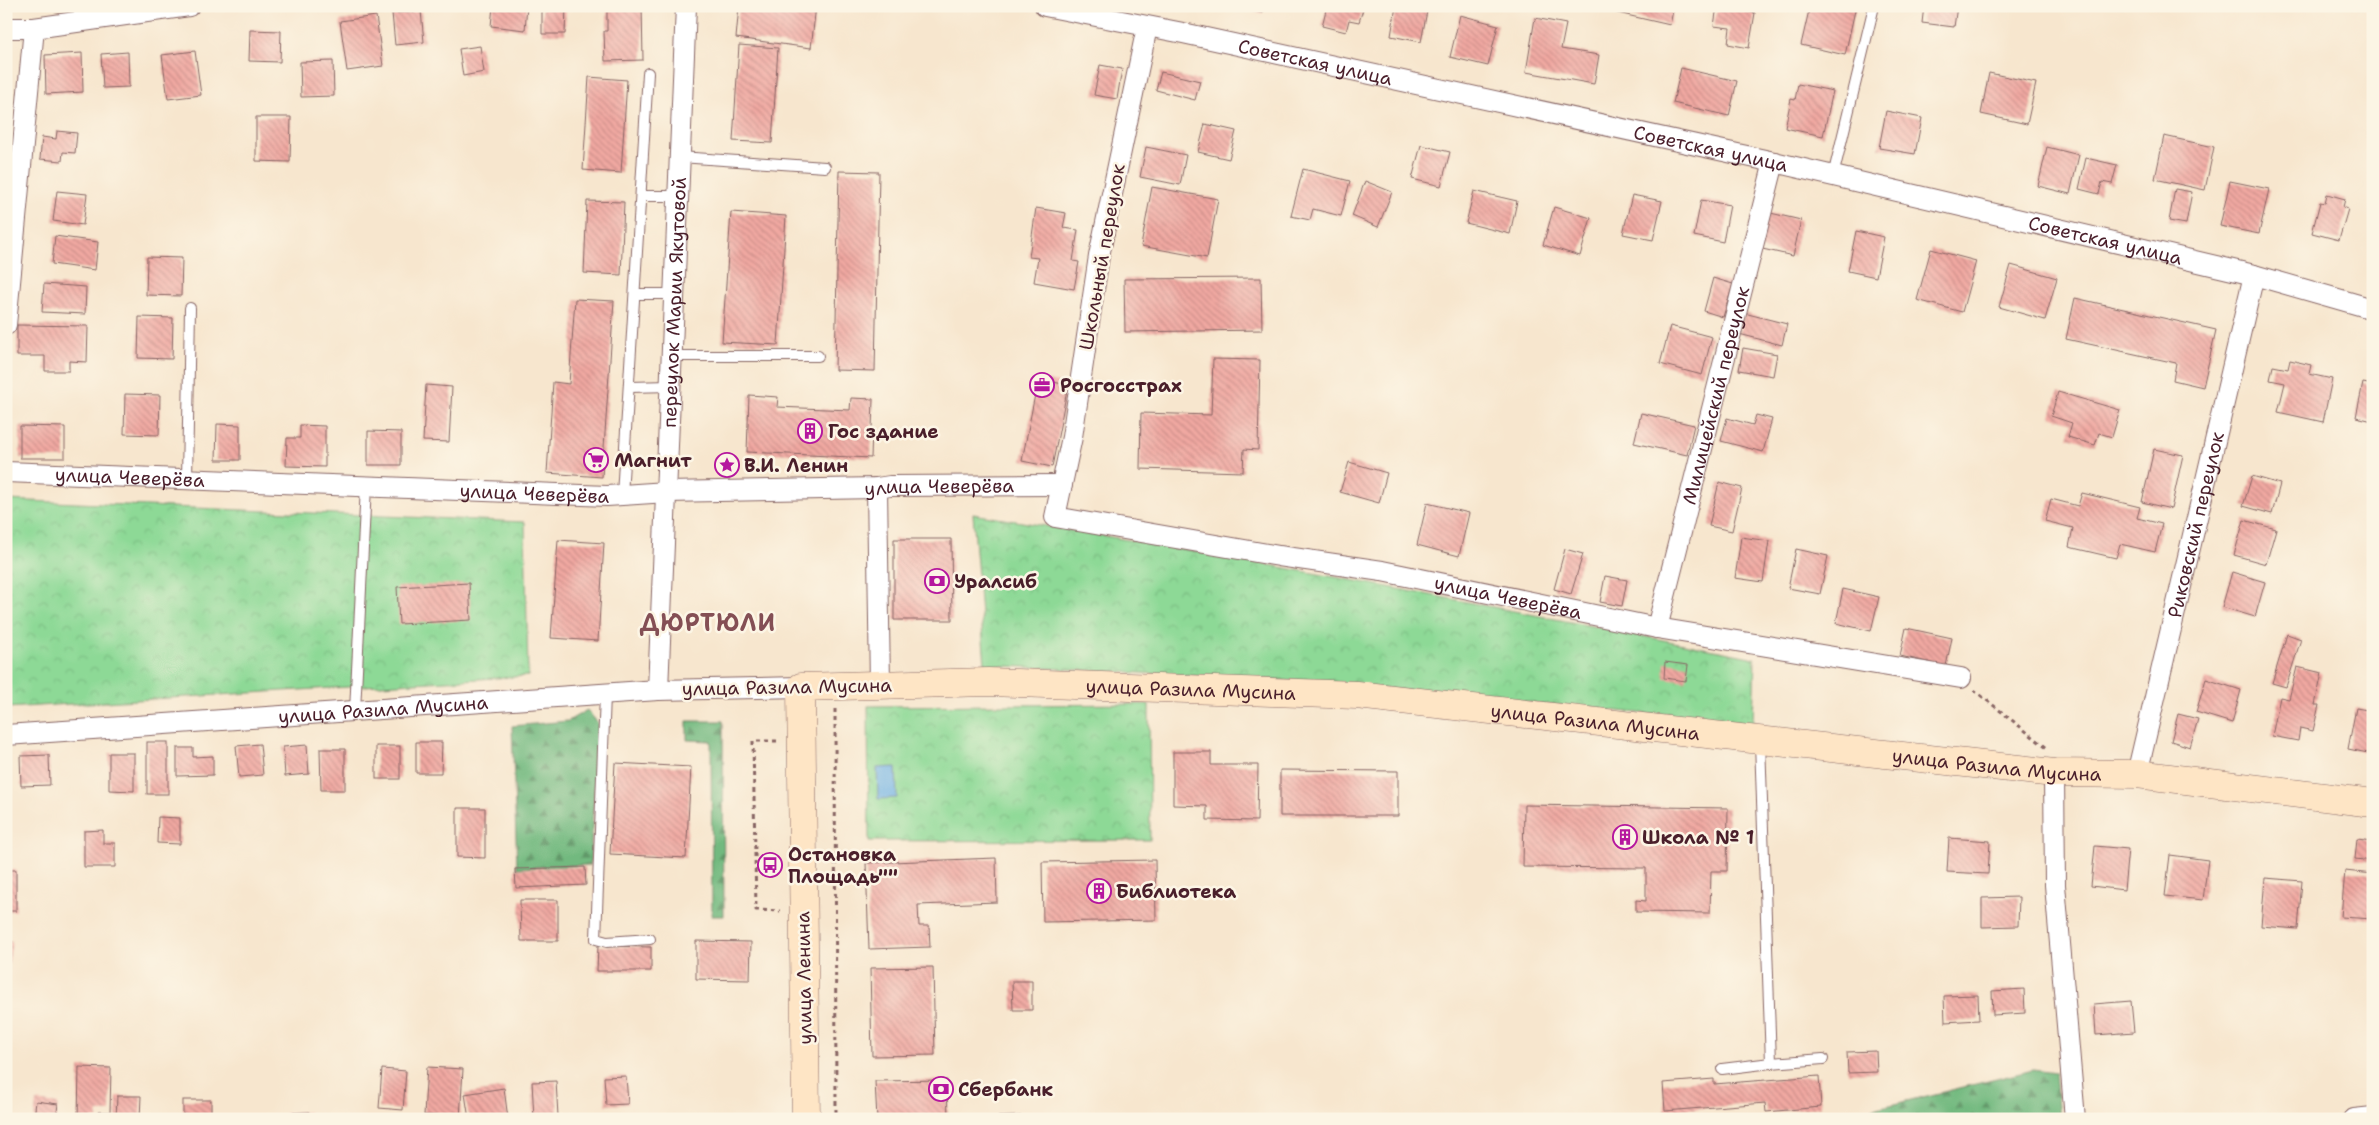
<svg xmlns="http://www.w3.org/2000/svg" width="2379" height="1125" viewBox="0 0 2379 1125" font-family="'Shantell Sans',sans-serif">
<defs>
<pattern id="forest-firs" width="22" height="20" patternUnits="userSpaceOnUse" patternTransform="scale(1.25)"><rect width="22" height="20" fill="#72b97f"/><path d="M5 1l3.5 6h-7zM16 11l3.5 6h-7z" fill="#609668"/></pattern>
<pattern id="park-crowns" width="20" height="18" patternUnits="userSpaceOnUse" patternTransform="scale(1.25)"><rect width="20" height="18" fill="#8dd996"/><path d="M2 6a3 3 0 1 1 6 0M12 15a3 3 0 1 1 6 0" fill="none" stroke="#7bba81"/></pattern>
<pattern id="building-back-hatch" width="6" height="6" patternUnits="userSpaceOnUse" patternTransform="scale(1.25)"><rect width="6" height="6" fill="#f1a9a2"/><path d="M-1 5l2 2M0 0l6 6M5-1l2 2" fill="none" stroke="#c58984"/></pattern>
</defs>
<rect width="100%" height="100%" fill="#fcf5e5"/>
<filter id="ink" filterUnits="userSpaceOnUse"><feTurbulence type="fractalNoise" baseFrequency=".02" numOctaves="2"/><feDisplacementMap in="SourceGraphic" scale="10" xChannelSelector="R" yChannelSelector="G"/><feConvolveMatrix kernelMatrix="1 2 1 2 8 2 1 2 1" color-interpolation-filters="sRGB"/></filter>
<filter id="wash" filterUnits="userSpaceOnUse"><feTurbulence type="fractalNoise" baseFrequency=".0096" numOctaves="4" result="noise"/><feDisplacementMap in="SourceGraphic" scale="20" xChannelSelector="R" yChannelSelector="G"/><feGaussianBlur stdDeviation="1.12" result="paint"/><feColorMatrix in="noise" values="0 0 0 0 0 0 0 0 0 0 0 0 0 0 0 0 0 1.4 0 .05"/><feComposite in="paint" operator="in"/></filter>
<g filter="url(#wash)">
<rect width="100%" height="100%" fill="#f7e6ce"/>
<g fill="url(#forest-firs)" stroke="#5e6c55">
<path d="M587,710L598,723L590,865L517,868L512,726L568,721Z"/>
<path d="M687,721H723L724,916H712L711,741L687,740Z"/>
<path d="M2033,1070L2055,1073L2059,1119H1833Z"/>
</g>
<g fill="url(#park-crowns)" stroke="#6c7c60">
<path d="M6,500L525,522L528,676L6,708Z"/>
<path d="M973,514C1235,556 1495,607 1755,658L1753,724L1315,682L985,665Z"/>
<path d="M1149,704L1150,840L869,841L868,706Z"/>
</g>
<path fill="#70b2e5" stroke="#5d6888" d="M896,767L897,798L878,799L877,768Z"/>
<g id="blocks">
<g fill="url(#building-back-hatch)">
<path d="M493,6H527L525,30L491,26Z"/>
<path d="M542,6H566L565,34H542Z"/>
<path d="M607,6H642L643,60L605,61L604,31H607Z"/>
<path d="M739,6H816L811,48L736,38Z"/>
<path d="M1237,6H1264L1262,13Z"/>
<path d="M1327,6H1364L1359,22L1349,20L1346,32L1322,26Z"/>
<path d="M1396,6H1428L1421,42L1391,36Z"/>
<path d="M1610,6H1674L1670,25L1609,11Z"/>
<path d="M1717,6L1755,13L1749,48L1728,44L1730,28L1714,26Z"/>
<path d="M1810,6H1856L1845,55L1801,45Z"/>
<path d="M1924,6H1957L1954,27L1922,23Z"/>
<path d="M421,11L424,42L395,45L392,13Z"/>
<path d="M1460,15L1498,25L1488,66L1450,57Z"/>
<path d="M376,16L383,66L347,71L340,21Z"/>
<path d="M1535,18L1566,24L1561,49L1599,55L1594,84L1526,72Z"/>
<path d="M250,30L281,31L280,62L249,61Z"/>
<path d="M739,45L778,48L772,143L733,141Z"/>
<path d="M480,46L484,72L463,76L459,49Z"/>
<path d="M195,51L201,95L168,99L162,55Z"/>
<path d="M128,52L129,87L103,88L101,54Z"/>
<path d="M82,53L83,92L46,94L45,55Z"/>
<path d="M333,61L334,96L301,97L300,62Z"/>
<path d="M1100,65L1122,69L1117,99L1094,95Z"/>
<path d="M1681,68L1737,81L1729,116L1673,103Z"/>
<path d="M1161,72L1200,81L1195,100L1156,90Z"/>
<path d="M1989,73L2036,83L2027,124L1981,114Z"/>
<path d="M589,77L627,80L621,173L583,170Z"/>
<path d="M1798,84L1833,91L1823,136L1785,128L1791,99L1795,100Z"/>
<path d="M1886,111L1922,118L1915,154L1879,148Z"/>
<path d="M256,117H291L290,162L256,161Z"/>
<path d="M1205,124L1236,131L1229,159L1198,152Z"/>
<path d="M57,131L77,133L75,153L63,152L62,161L40,159L42,137L56,139Z"/>
<path d="M2164,136L2214,147L2205,190L2155,179Z"/>
<path d="M1421,145L1450,152L1441,186L1412,179Z"/>
<path d="M1146,147L1186,155L1180,185L1140,177Z"/>
<path d="M2047,147L2079,155L2070,194L2038,186Z"/>
<path d="M2086,158L2117,165L2112,184L2102,182L2099,194L2079,189Z"/>
<path d="M1303,169L1350,181L1341,216L1313,209L1310,220L1291,216Z"/>
<path d="M839,171L879,172L875,371L835,370Z"/>
<path d="M1365,181L1392,192L1378,227L1352,216Z"/>
<path d="M2230,181L2269,189L2259,234L2220,226Z"/>
<path d="M1152,187L1218,199L1207,258L1141,246Z"/>
<path d="M2175,189L2192,192L2186,224L2169,221Z"/>
<path d="M57,191L87,194L83,225L53,221Z"/>
<path d="M1474,191L1517,201L1510,234L1466,223Z"/>
<path d="M2327,194L2345,199L2343,207L2348,209L2339,240L2312,233L2320,202L2325,203Z"/>
<path d="M1632,195L1662,201L1653,240L1623,234Z"/>
<path d="M1701,200L1730,205L1723,242L1694,236Z"/>
<path d="M587,201L624,202L621,275L584,273Z"/>
<path d="M1554,207L1591,218L1580,256L1543,245Z"/>
<path d="M1036,208L1066,213L1063,228L1078,230L1073,261L1079,262L1074,289L1034,282L1038,258L1029,257Z"/>
<path d="M731,212L786,216L778,345L722,342Z"/>
<path d="M1766,212L1801,220L1793,256L1758,248Z"/>
<path d="M1856,231L1884,237L1876,277L1848,271Z"/>
<path d="M55,236L98,242L95,270L52,264Z"/>
<path d="M1931,249L1976,261L1962,312L1917,300Z"/>
<path d="M147,257L182,258L181,296L146,295Z"/>
<path d="M2011,265L2057,278L2045,320L1999,307Z"/>
<path d="M1261,278L1262,330L1125,332L1124,279Z"/>
<path d="M1713,278L1733,284L1723,317L1704,311Z"/>
<path d="M44,284L86,287L85,314L42,312Z"/>
<path d="M2075,298L2216,330L2203,387L2173,380L2176,363L2066,339Z"/>
<path d="M575,299L614,301L602,477L547,473L553,382L569,384Z"/>
<path d="M1744,313L1787,324L1782,345L1739,334Z"/>
<path d="M139,317L173,318L172,359L138,358Z"/>
<path d="M17,325L88,326L87,362L69,361V371H45V356H17Z"/>
<path d="M1670,326L1712,337L1702,375L1660,364Z"/>
<path d="M1743,348L1777,354L1773,376L1739,370Z"/>
<path d="M1213,359L1260,360L1258,450L1244,449L1243,472L1140,469L1141,413L1211,415Z"/>
<path d="M2290,360L2311,365L2309,374L2332,379L2323,422L2278,412L2285,383L2270,380L2273,366L2288,369Z"/>
<path d="M1038,379L1068,385L1052,467L1022,461Z"/>
<path d="M2363,383L2373,385V421L2356,417Z"/>
<path d="M426,385L452,387L449,442L423,441Z"/>
<path d="M2058,392L2120,410L2112,437L2099,433L2095,445L2068,437L2072,423L2051,416Z"/>
<path d="M125,394L160,395L159,435L124,434Z"/>
<path d="M749,395L778,397L777,407L850,410L851,398L873,399L871,458L747,452Z"/>
<path d="M1641,413L1694,425L1687,455L1634,443Z"/>
<path d="M1756,415L1772,419L1763,452L1721,441L1727,418L1753,425Z"/>
<path d="M217,424L240,425V460H216Z"/>
<path d="M300,425L325,426V467L286,466L287,438H300Z"/>
<path d="M20,426L65,427V458H20Z"/>
<path d="M368,431L401,432V465H368Z"/>
<path d="M2154,449L2183,455L2171,509L2142,502Z"/>
<path d="M1349,462L1387,473L1379,503L1340,492Z"/>
<path d="M2252,476L2280,484L2272,514L2243,506Z"/>
<path d="M1719,482L1742,488L1732,531L1709,526Z"/>
<path d="M2082,493L2140,507L2137,518L2162,524L2155,552L2120,544L2116,558L2069,547L2073,528L2045,521L2051,499L2078,506Z"/>
<path d="M1427,503L1469,513L1459,556L1417,545Z"/>
<path d="M2244,520L2276,529L2266,564L2234,555Z"/>
<path d="M1741,537L1769,541L1763,582L1735,578Z"/>
<path d="M894,539H951L952,620H894Z"/>
<path d="M558,540L604,543L598,641L551,638Z"/>
<path d="M1565,549L1583,554L1571,594L1554,589Z"/>
<path d="M1796,549L1828,556L1820,594L1788,588Z"/>
<path d="M2232,572L2265,582L2255,617L2222,607Z"/>
<path d="M1605,576L1627,580L1622,606L1600,602Z"/>
<path d="M469,583L471,620L399,624L397,587Z"/>
<path d="M1843,589L1879,597L1871,631L1836,623Z"/>
<path d="M1906,628L1952,638L1946,666L1900,656Z"/>
<path d="M2287,634L2301,639L2286,687L2272,683Z"/>
<path d="M1665,662L1688,665L1686,681L1664,678Z"/>
<path d="M2297,667L2322,673L2315,705H2319L2313,731L2300,728L2298,741L2272,736L2280,697L2289,699Z"/>
<path d="M2206,679L2241,690L2232,723L2196,712Z"/>
<path d="M2356,708L2373,711V754L2348,749Z"/>
<path d="M2178,714L2198,719L2190,747L2171,741Z"/>
<rect x="147" y="742" width="21" height="52"/>
<path d="M416,742H442L441,773H416Z"/>
<path d="M260,744L263,775L239,777L236,746Z"/>
<path d="M307,745L309,774L285,776L283,747Z"/>
<rect x="376" y="746" width="24" height="33"/>
<path d="M177,748H193V757L213,756V775L177,776Z"/>
<path d="M320,749H345V790H321Z"/>
<path d="M1173,752H1211V765H1258L1257,821L1207,820V806L1173,805Z"/>
<path d="M109,753H134V791L109,790Z"/>
<path d="M49,755L50,785L21,786L20,756Z"/>
<path d="M615,763L691,767L686,858L610,854Z"/>
<path d="M1280,770L1398,771V816H1280Z"/>
<path d="M1524,805L1728,808L1727,871H1711L1710,913L1636,912V900L1646,901V868L1523,867Z"/>
<path d="M457,808H485V858L457,857Z"/>
<path d="M158,817L180,818V844L157,843Z"/>
<path d="M103,830V843H115V867H84V831Z"/>
<path d="M1949,838L1990,841L1988,874L1947,872Z"/>
<path d="M2357,839L2373,841V861L2355,859Z"/>
<path d="M2095,846L2128,849L2124,890L2091,886Z"/>
<path d="M2170,855L2208,860L2203,900L2165,896Z"/>
<path d="M996,858L997,902L918,905L919,926H929L930,947L869,949L866,863Z"/>
<path d="M1155,860L1156,920L1043,922L1042,862Z"/>
<path d="M585,867L586,885L516,888L515,869Z"/>
<rect x="6" y="870" width="10" height="41"/>
<path d="M2345,871L2373,874V919L2341,917Z"/>
<path d="M2265,878L2302,881L2298,929L2261,926Z"/>
<path d="M2019,897L2018,926L1982,927V898Z"/>
<path d="M520,900H558V941H521Z"/>
<path d="M6,940L12,941L7,973H6Z"/>
<path d="M696,941L751,942L750,980L696,979Z"/>
<path d="M598,946L651,947V971H597Z"/>
<path d="M933,967L935,1055L872,1056L870,968Z"/>
<path d="M1012,981H1032V1010H1013Z"/>
<path d="M2024,989L2025,1013L1993,1015L1992,991Z"/>
<path d="M1978,995L1979,1020L1945,1022L1944,996Z"/>
<path d="M2131,1001L2134,1032L2096,1035L2094,1004Z"/>
<path d="M1876,1051L1877,1072L1848,1073L1847,1052Z"/>
<path d="M79,1067L111,1068L110,1112H98L97,1119H78Z"/>
<path d="M427,1067L463,1069L460,1119H440L441,1116L424,1115Z"/>
<path d="M382,1069L406,1071L403,1110L379,1108Z"/>
<path d="M626,1076L628,1104L606,1105L604,1077Z"/>
<path d="M1819,1076L1821,1107L1766,1112L1765,1103L1665,1111L1663,1083L1714,1079V1084Z"/>
<path d="M947,1080L948,1119H877L875,1081Z"/>
<path d="M556,1081L558,1116L534,1118L532,1082Z"/>
<path d="M504,1088L508,1119H469L465,1094Z"/>
<path d="M117,1096H141L140,1119H116Z"/>
<rect x="183" y="1100" width="28" height="19"/>
<path d="M36,1101L58,1104L56,1119H34Z"/>
<path d="M309,1112L310,1119H286L285,1113Z"/>
<path d="M1021,1116V1119H989V1117Z"/>
</g>
</g>
</g>
<g filter="url(#ink)">
<use href="#blocks" fill-opacity="0" stroke="#876564" stroke-width="1"/>
<g fill="none" stroke-linecap="round" stroke-linejoin="round">
<defs>
<g id="lane">
<path d="M680,157L825,167"/>
<path d="M1833,176L1874,6"/>
<path d="M641,196H678"/>
<path d="M635,294H675"/>
<path d="M672,356H818"/>
<path d="M629,387L671,386"/>
<path d="M187,479L190,308"/>
<path d="M622,495L648,73"/>
<path d="M605,694L596,939L607,942L650,939"/>
<path d="M355,711L366,486"/>
<path d="M1771,1063L1823,1059"/>
<path d="M1722,1069L1771,1063L1760,742"/>
</g>
<g id="street">
<path id="s1" d="M1045,6L1183,33L1774,162L2254,275L2373,309"/>
<path id="s2" d="M1147,27L1099,256L1072,437L1055,517L1279,556L1382,571L1657,628L1961,678"/>
<path d="M6,28H34L189,6"/>
<path d="M6,325L34,28"/>
<path id="s3" d="M6,472L607,496L667,492L877,488L890,486L1062,485"/>
<path d="M877,488L880,685"/>
<path id="s4" d="M1657,628L1774,162"/>
<path id="s5" d="M658,690L686,6"/>
<path id="s6" d="M6,735L658,690L801,687"/>
<path d="M2054,773L2055,885L2075,1119"/>
<path id="s7" d="M2137,774L2254,275"/>
<path d="M2354,1119L2373,1117"/>
</g>
<g id="secondary">
<path id="s8" d="M806,1119L801,687L988,682L1357,695L2054,773L2137,774L2373,803"/>
</g>
</defs>
<use href="#lane" stroke="#876564" stroke-width="12"/>
<use href="#street" stroke="#876564" stroke-width="22"/>
<use href="#secondary" stroke="#876564" stroke-width="29"/>
<g stroke="#876564" stroke-width="3" stroke-dasharray="4 4" stroke-linecap="butt">
<path d="M1974,690L2047,748"/>
<path d="M835,709L836,1119"/>
<path d="M777,741H753L756,910L780,911"/>
</g>
<use href="#lane" stroke="#fff" stroke-width="10"/>
<use href="#street" stroke="#fff" stroke-width="20"/>
<use href="#secondary" stroke="#fee5c5" stroke-width="28"/>
</g>
</g>
<defs>
<symbol id="office-ring" viewBox="-11 -11 22 22"><circle r="9.5" fill="#fcf5e5" stroke="#b5179e" stroke-width="1.5"/><path d="M-6-3h4V-5.5h4V-3h4V5H-6ZM-1-4.5V-3h2v-1.5ZM-6 0V1H6V0Z" fill="#b5179e"/></symbol>
<symbol id="building-ring" viewBox="-11 -11 22 22"><circle r="9.5" fill="#fcf5e5" stroke="#b5179e" stroke-width="1.5"/><path d="M-4-6H4V6H1V3H-1V6H-4ZM-2.5-4.3h1.7v1.8h-1.7ZM.8-4.3h1.7v1.8H.8ZM-2.5-1h1.7V.8h-1.7ZM.8-1h1.7V.8H.8Z" fill="#b5179e"/></symbol>
<symbol id="supermarket-ring" viewBox="-11 -11 22 22"><circle r="9.5" fill="#fcf5e5" stroke="#b5179e" stroke-width="1.5"/><path d="M-6-5.5h2.5l.6 2H6L4.5 2H-2.5L-4.4-4H-6ZM-1.5 3.2a1.3 1.3 0 1 0 .1 0ZM3 3.2a1.3 1.3 0 1 0 .1 0Z" fill="#b5179e"/></symbol>
<symbol id="sight-ring" viewBox="-11 -11 22 22"><circle r="9.5" fill="#fcf5e5" stroke="#b5179e" stroke-width="1.5"/><path d="M0-6L1.8-2.2L6-1.7L2.9 1.2L3.7 5.4L0 3.3L-3.7 5.4L-2.9 1.2L-6-1.7L-1.8-2.2Z" fill="#b5179e"/></symbol>
<symbol id="bank-ring" viewBox="-11 -11 22 22"><circle r="9.5" fill="#fcf5e5" stroke="#b5179e" stroke-width="1.5"/><path d="M-6-4H6V4H-6ZM0-2.3a2.3 2.3 0 1 0 0 4.6a2.3 2.3 0 1 0 0-4.6Z" fill="#b5179e"/></symbol>
<symbol id="bus-ring" viewBox="-11 -11 22 22"><circle r="9.5" fill="#fcf5e5" stroke="#b5179e" stroke-width="1.5"/><path d="M-5-6H5V4H4V6H2V4H-2V6H-4V4H-5ZM-3.5-4V0h7V-4ZM-3.5 1.2v1.5H-2V1.2ZM2 1.2v1.5H3.5V1.2Z" fill="#b5179e"/></symbol>
</defs>
<g fill-rule="evenodd">
<use href="#office-ring" x="1028" y="371" width="28" height="28"/>
<use href="#building-ring" x="796" y="417" width="28" height="28"/>
<use href="#supermarket-ring" x="582" y="446" width="28" height="28"/>
<use href="#sight-ring" x="713" y="451" width="28" height="28"/>
<use href="#bank-ring" x="923" y="567" width="28" height="28"/>
<use href="#building-ring" x="1611" y="823" width="28" height="28"/>
<use href="#bus-ring" x="756" y="851" width="28" height="28"/>
<use href="#building-ring" x="1085" y="877" width="28" height="28"/>
<use href="#bank-ring" x="927" y="1075" width="28" height="28"/>
</g>
<g text-anchor="middle" dominant-baseline="central" stroke-width="5" stroke-linejoin="round" paint-order="stroke">
<g font-size="19" fill="#4a1f2b" stroke="#fcf5e5">
<text stroke="none"><textPath href="#s1" startOffset="276">Советская улица</textPath></text>
<text stroke="none"><textPath href="#s1" startOffset="681">Советская улица</textPath></text>
<text stroke="none"><textPath href="#s1" startOffset="1086">Советская улица</textPath></text>
<text transform="translate(1102 257) rotate(-80)">Школьный переулок</text>
<text stroke="none"><textPath href="#s5" startOffset="388">переулок Марии Якутовой</textPath></text>
<text stroke="none"><textPath href="#s4" startOffset="240">Милицейский переулок</textPath></text>
<text stroke="none"><textPath href="#s3" startOffset="124">улица Чеверёва</textPath></text>
<text stroke="none"><textPath href="#s3" startOffset="934">улица Чеверёва</textPath></text>
<text stroke="none"><textPath href="#s3" startOffset="529">улица Чеверёва</textPath></text>
<text stroke="none"><textPath href="#s7" startOffset="256">Риковский переулок</textPath></text>
<text stroke="none"><textPath href="#s2" startOffset="959">улица Чеверёва</textPath></text>
<text transform="translate(787 687) rotate(-1)">улица Разила Мусина</text>
<text stroke="none"><textPath href="#s8" startOffset="822">улица Разила Мусина</textPath></text>
<text stroke="none"><textPath href="#s6" startOffset="378">улица Разила Мусина</textPath></text>
<text stroke="none"><textPath href="#s8" startOffset="1228">улица Разила Мусина</textPath></text>
<text stroke="none"><textPath href="#s8" startOffset="1632">улица Разила Мусина</textPath></text>
<text transform="translate(804 978) rotate(-91)">улица Ленина</text>
</g>
<g font-size="19" font-weight="bold" fill="#4a1f2b" stroke="#fcf5e5" text-anchor="start">
<text x="1060" y="385">Росгосстрах</text>
<text x="828" y="431">Гос здание</text>
<text x="614" y="460">Магнит</text>
<text x="744" y="465">В.И. Ленин</text>
<text x="954" y="581">Уралсиб</text>
<text x="1642" y="837">Школа № 1</text>
<text x="788" y="854">Остановка<tspan x="788" dy="22">Площадь""</tspan></text>
<text x="1116" y="891">Библиотека</text>
<text x="958" y="1089">Сбербанк</text>
</g>
<g font-size="24" font-weight="bold" letter-spacing="1" fill="#844f55" stroke="#fcf5e5">
<text x="708" y="623">ДЮРТЮЛИ</text>
</g>
</g>
<rect width="2379" height="1125" fill="none" stroke="#fcf5e5" stroke-width="25"/>
</svg>
